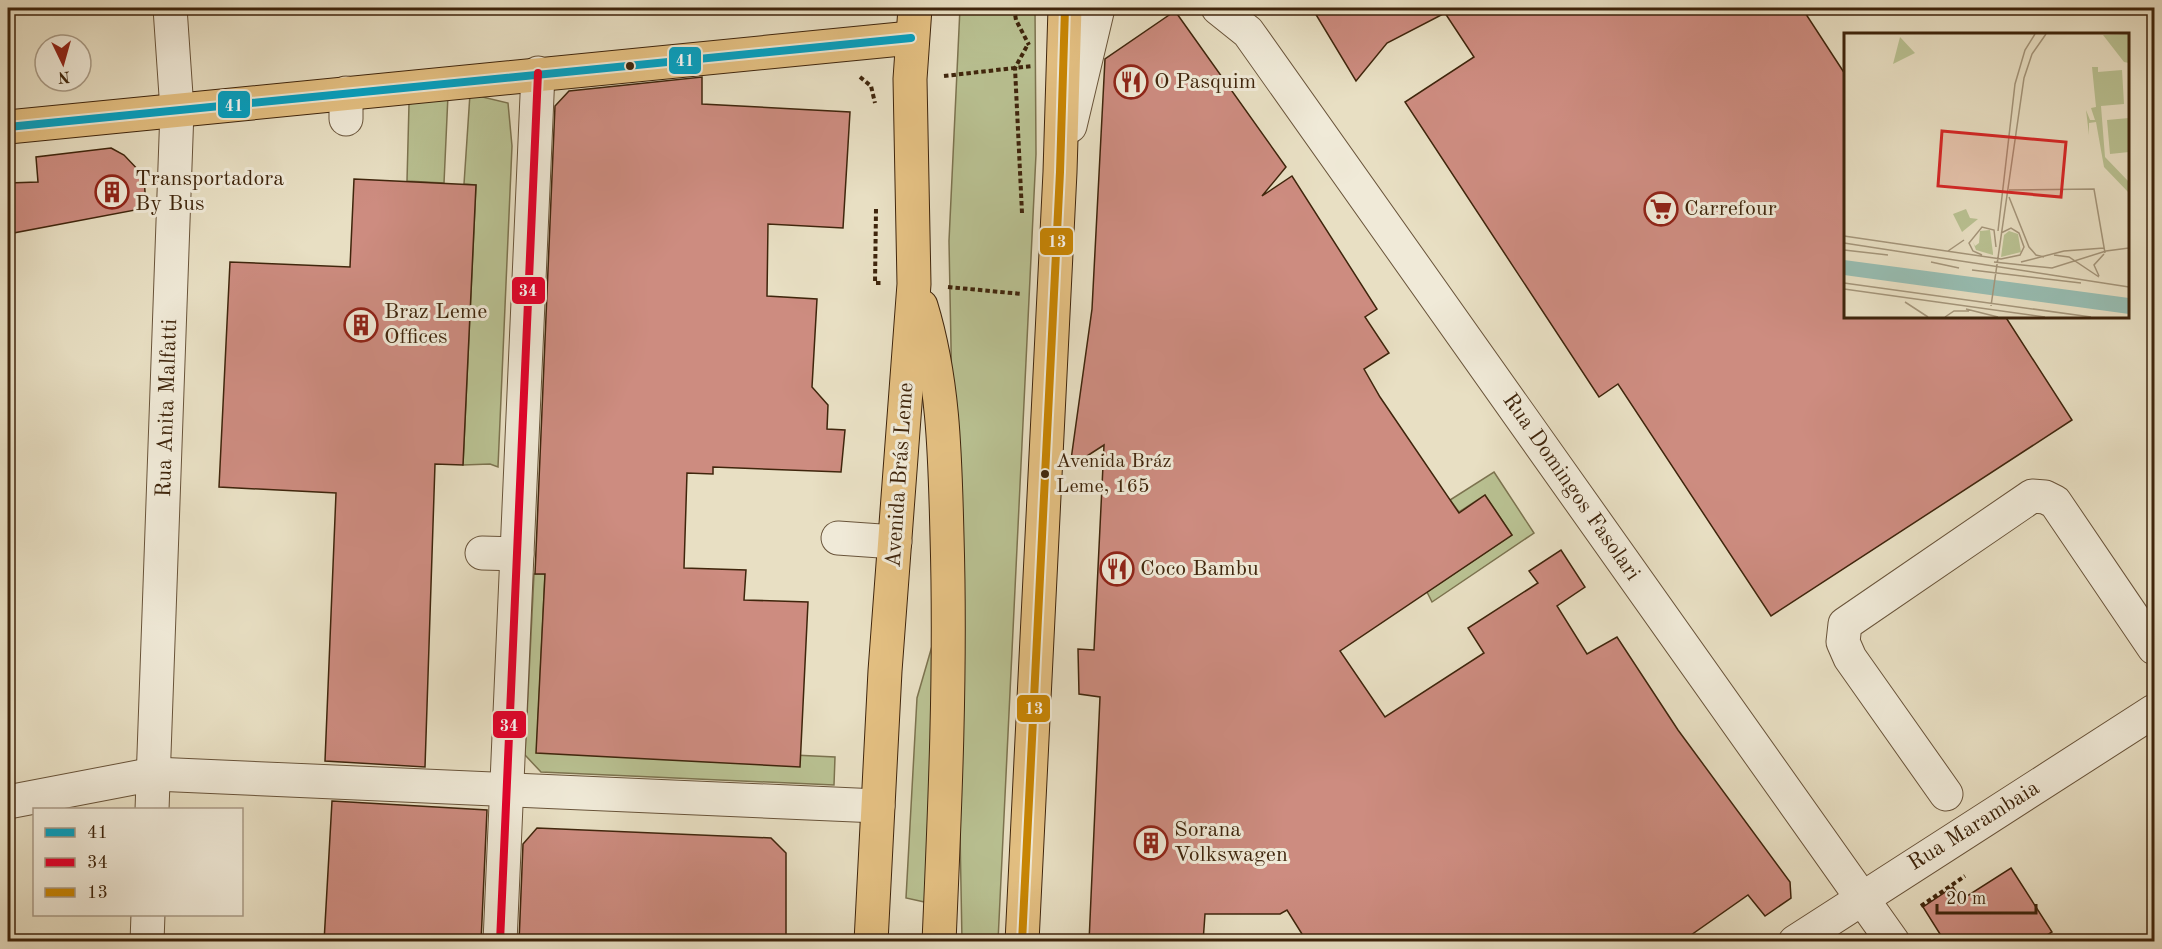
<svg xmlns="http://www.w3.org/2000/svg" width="2162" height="949" viewBox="0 0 2162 949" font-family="'Old Standard TT',serif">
<rect width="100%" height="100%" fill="#e8dfc3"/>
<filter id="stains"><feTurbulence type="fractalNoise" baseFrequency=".00333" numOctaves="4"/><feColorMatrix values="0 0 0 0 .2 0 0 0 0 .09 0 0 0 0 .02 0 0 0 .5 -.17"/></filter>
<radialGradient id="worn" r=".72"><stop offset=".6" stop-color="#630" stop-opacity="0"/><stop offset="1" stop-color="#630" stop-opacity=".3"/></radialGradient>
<g fill="#b9c192" stroke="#7c734f" stroke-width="1.5">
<path d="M960,8H1035L1036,154L998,941H962L956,615L929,903L906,898L917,698L941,615L956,607L949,241Z"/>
<path d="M470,94L508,103L512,146L498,467L490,464L463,465L476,185L464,184Z"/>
<path d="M448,95L444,183L407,181L409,104Z"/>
<path d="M1494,472L1534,533L1432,602L1427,592L1512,535L1485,495L1459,512L1450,500Z"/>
<path d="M534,574H545L537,743L835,757L834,785L541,772L525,755Z"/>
</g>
<g fill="#cd8c80" stroke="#3f250c" stroke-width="1.5">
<path d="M1312,8H1802L1845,74V316H2005L2072,420L1771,616L1618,384L1599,397L1405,102L1474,57L1445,13L1387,43L1356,81Z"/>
<path d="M1175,11L1286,167L1262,196L1292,176L1377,309L1365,317L1389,353L1364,369L1380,397L1459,513L1485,495L1512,535L1340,651L1385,717L1484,653L1468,628L1538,583L1529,571L1561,550L1585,587L1557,606L1587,654L1617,637L1678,730L1790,882L1791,898L1765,916L1748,895L1681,942H1307L1287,910L1280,914H1205L1203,942H1089L1100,697L1079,694L1078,649L1094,650L1104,445L1070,467L1092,309L1105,59Z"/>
<path d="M702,77V104L850,112L843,228L768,224L767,296L817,299L812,387L828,405L827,429L845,430L841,472L713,467V474L687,473L684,568L746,570L744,600L808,602L800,767L536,753L545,574H535L555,106L569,91Z"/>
<path d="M111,148L124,155L144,176L146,208L8,234V183L38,182L36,157Z"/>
<path d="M354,179L476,185L463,465L435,464L425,767L325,761L336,493L219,487L230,262L350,267Z"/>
<path d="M332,801L487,810L481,942H324Z"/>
<path d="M537,828L771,838L786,853V942H519L523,844Z"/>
<path d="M2011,868L2052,932L2036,942H1945L1923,907L1953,887L1961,900Z"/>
</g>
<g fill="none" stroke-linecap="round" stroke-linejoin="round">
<defs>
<g id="minor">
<path d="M1218,8L1248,32L1893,942"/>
<path d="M346,119V93"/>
<path d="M1070,126L1098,8"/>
<path d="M838,538L895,542"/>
<path d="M482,553L517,554"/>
<path d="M1946,794L1850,658L1843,642L1845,624L2032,496L2045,497L2055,502L2154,648"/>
<path d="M8,802L154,774L878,806"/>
<path d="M152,810L177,110L170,8"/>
<path d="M147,942L148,914"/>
<path d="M500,942L538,73"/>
<path d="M1795,942L2154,711"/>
</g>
<g id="major">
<path d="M8,127L911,38"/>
<path d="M921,306C944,381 945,458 947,536C951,671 945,806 939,942"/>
<path d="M871,942L885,671L914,284L910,79L915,8"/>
<path d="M1022,942L1060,172L1065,8"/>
</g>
</defs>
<use href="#minor" stroke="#69543a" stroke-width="35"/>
<use href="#major" stroke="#3f250c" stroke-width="35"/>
<g stroke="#3f250c" stroke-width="4" stroke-dasharray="4.5 3" stroke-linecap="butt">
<path d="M1014,8L1016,20L1029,45"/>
<path d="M944,76L1032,66"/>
<path d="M860,77L871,86L875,103"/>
<path d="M876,209L875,283H881"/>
<path d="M1022,213L1015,68L1028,44"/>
<path d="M948,287L1022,294"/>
<path d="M1921,906L1965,876"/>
</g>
<use href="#minor" stroke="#f0ead8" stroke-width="33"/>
<use href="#major" stroke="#e4c082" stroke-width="33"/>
<defs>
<path id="bus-1" d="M8,127L911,38"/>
<path id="bus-2" d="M500,942L538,73"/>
<path id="bus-3" d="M1022,942L1060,172L1065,8"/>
</defs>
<use href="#bus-1" stroke="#f0ead8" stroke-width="12"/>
<use href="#bus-2" stroke="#f0ead8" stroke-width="12"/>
<use href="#bus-3" stroke="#f0ead8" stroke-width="12"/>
<use href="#bus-1" stroke="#03a2c4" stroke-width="8"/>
<use href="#bus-2" stroke="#e4002b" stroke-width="8"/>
<use href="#bus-3" stroke="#c98603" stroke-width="8"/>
</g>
<defs>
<symbol id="restaurant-ring" viewBox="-11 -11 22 22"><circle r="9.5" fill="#f0ead8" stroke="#8f2418" stroke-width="1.5"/><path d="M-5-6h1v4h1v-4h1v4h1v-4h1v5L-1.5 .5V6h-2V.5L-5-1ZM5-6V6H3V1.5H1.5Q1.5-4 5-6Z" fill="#8f2418"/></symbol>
<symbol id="building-ring" viewBox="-11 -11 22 22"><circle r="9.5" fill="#f0ead8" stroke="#8f2418" stroke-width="1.5"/><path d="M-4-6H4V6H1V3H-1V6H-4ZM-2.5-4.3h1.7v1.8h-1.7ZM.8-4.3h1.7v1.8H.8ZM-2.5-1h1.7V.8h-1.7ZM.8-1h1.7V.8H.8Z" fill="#8f2418"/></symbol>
<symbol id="supermarket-ring" viewBox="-11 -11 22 22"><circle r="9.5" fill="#f0ead8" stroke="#8f2418" stroke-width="1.5"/><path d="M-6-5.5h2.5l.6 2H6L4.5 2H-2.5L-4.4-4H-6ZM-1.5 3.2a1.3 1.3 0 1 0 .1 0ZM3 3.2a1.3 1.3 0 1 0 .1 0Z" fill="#8f2418"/></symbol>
</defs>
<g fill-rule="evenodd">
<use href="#restaurant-ring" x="1112" y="63" width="38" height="38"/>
<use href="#building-ring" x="93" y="173" width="38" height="38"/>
<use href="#supermarket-ring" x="1642" y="190" width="38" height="38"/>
<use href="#building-ring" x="342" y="306" width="38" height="38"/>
<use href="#restaurant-ring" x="1098" y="550" width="38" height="38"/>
<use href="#building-ring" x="1132" y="824" width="38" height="38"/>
</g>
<g fill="#3f250c" stroke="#f0ead8" stroke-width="2">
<circle cx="630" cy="66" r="5"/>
<circle cx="1045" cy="474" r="5"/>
</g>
<g text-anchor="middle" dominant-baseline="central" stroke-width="6" stroke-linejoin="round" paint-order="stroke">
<g font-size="20" fill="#3f250c" stroke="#f0ead8" text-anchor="start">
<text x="1056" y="462">Avenida Bráz<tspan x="1056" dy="25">Leme, 165</tspan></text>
</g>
<g font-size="22" fill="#3f250c" stroke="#f0ead8" text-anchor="start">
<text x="1154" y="82">O Pasquim</text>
<text x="135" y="179">Transportadora<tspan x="135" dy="25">By Bus</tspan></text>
<text x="1684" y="209">Carrefour</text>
<text x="384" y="312">Braz Leme<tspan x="384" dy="25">Offices</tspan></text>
<text x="1140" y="569">Coco Bambu</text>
<text x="1174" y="830">Sorana<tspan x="1174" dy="25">Volkswagen</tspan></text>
</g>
<g font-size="22" fill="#3f250c" stroke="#f0ead8">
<text transform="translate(167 408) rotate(-88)">Rua Anita Malfatti</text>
<text transform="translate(900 475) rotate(-86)">Avenida Brás Leme</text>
<text transform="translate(1571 487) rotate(55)">Rua Domingos Fasolari</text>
<text transform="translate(1974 826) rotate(-32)">Rua Marambaia</text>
</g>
</g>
<g transform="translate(1844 33)">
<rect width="285" height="285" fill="#e8dfc3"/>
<path d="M285,1V30L280,29L259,2ZM56,4L71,20L49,31ZM248,34H254V39L278,37L280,71L257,73L261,124L285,149V160L260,134L252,89L245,90V102L242,77L246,87H251L247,75L252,74ZM285,85V119L266,121L263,87ZM122,176L126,185L134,186L118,199L109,181ZM146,197L149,220V222L132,217L129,209L131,213L135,210L136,198ZM165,198L174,201L177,219L157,224L160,202Z" fill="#b9c192"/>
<path d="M0,227L285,265V281L0,242Z" fill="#97bdb2"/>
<path fill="none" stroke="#a4957a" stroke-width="1.5" d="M165,157L250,156L261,220M165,164L185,214L192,222L200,224M154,198L171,51L181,17L191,1M0,203L157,226L176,222L180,214L175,200L167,195L157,200M0,210L285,254M0,217L44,222M104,218L120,207M138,222L129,218L125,210L138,194L150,197L152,214M210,222L225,224L255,244M87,229L115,235M150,229L208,235L262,218L285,215M177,229L220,218L260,215M128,237L237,250M255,243L250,232L260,221M0,250L247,284M0,256L201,284M61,269L84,284M147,273L180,45L188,21L202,1M122,276L154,284M101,284L110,278H125"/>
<path fill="#d62828" fill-opacity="0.15" stroke="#d62828" stroke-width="3" d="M98,98L222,109L217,164L94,153Z"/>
<rect width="285" height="285" fill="none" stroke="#3f250c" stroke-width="3"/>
</g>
<g stroke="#f0ead8" stroke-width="2">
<rect x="668" y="46" width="34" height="29" rx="6" fill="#03a2c4"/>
<rect x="217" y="90" width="34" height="29" rx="6" fill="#03a2c4"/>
<rect x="1039" y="227" width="35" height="29" rx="6" fill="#c98603"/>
<rect x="511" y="276" width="35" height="29" rx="6" fill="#e4002b"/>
<rect x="1016" y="694" width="35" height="29" rx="6" fill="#c98603"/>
<rect x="492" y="710" width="35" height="29" rx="6" fill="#e4002b"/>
</g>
<g font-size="16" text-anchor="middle" font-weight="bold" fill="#fff">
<text x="685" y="66">41</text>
<text x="234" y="111">41</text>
<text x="1057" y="247">13</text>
<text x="528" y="296">34</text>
<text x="1034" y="714">13</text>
<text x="509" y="731">34</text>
</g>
<rect width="2162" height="949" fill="none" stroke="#e8dfc3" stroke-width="30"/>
<rect x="9" y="9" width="2144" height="931" fill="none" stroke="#3f250c" stroke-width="3"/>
<rect x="15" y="15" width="2132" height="919" fill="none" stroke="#3f250c" stroke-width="1.5"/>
<rect x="33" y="808" width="210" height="108" fill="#f0ead8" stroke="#a99b86" stroke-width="1.5"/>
<rect x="45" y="828" width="30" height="9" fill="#03a2c4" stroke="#a99b86" stroke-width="1.5"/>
<text x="87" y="838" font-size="18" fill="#3f250c">41</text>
<rect x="45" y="858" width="30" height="9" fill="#e4002b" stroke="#a99b86" stroke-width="1.5"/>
<text x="87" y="868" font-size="18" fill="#3f250c">34</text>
<rect x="45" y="888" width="30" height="9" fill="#c98603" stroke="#a99b86" stroke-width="1.5"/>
<text x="87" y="898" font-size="18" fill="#3f250c">13</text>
<g transform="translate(63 63) rotate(175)"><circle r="28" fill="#f0ead8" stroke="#a99b86" stroke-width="1.5"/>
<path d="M0-4.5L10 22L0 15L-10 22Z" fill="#8f2418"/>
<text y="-9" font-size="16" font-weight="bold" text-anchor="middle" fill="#3f250c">N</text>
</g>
<path d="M1937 904v9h99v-9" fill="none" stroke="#3f250c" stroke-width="3"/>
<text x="1946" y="904" font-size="18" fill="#3f250c" stroke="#f0ead8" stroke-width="4.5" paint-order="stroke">20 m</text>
<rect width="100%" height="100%" filter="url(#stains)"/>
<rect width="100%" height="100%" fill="url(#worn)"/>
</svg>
